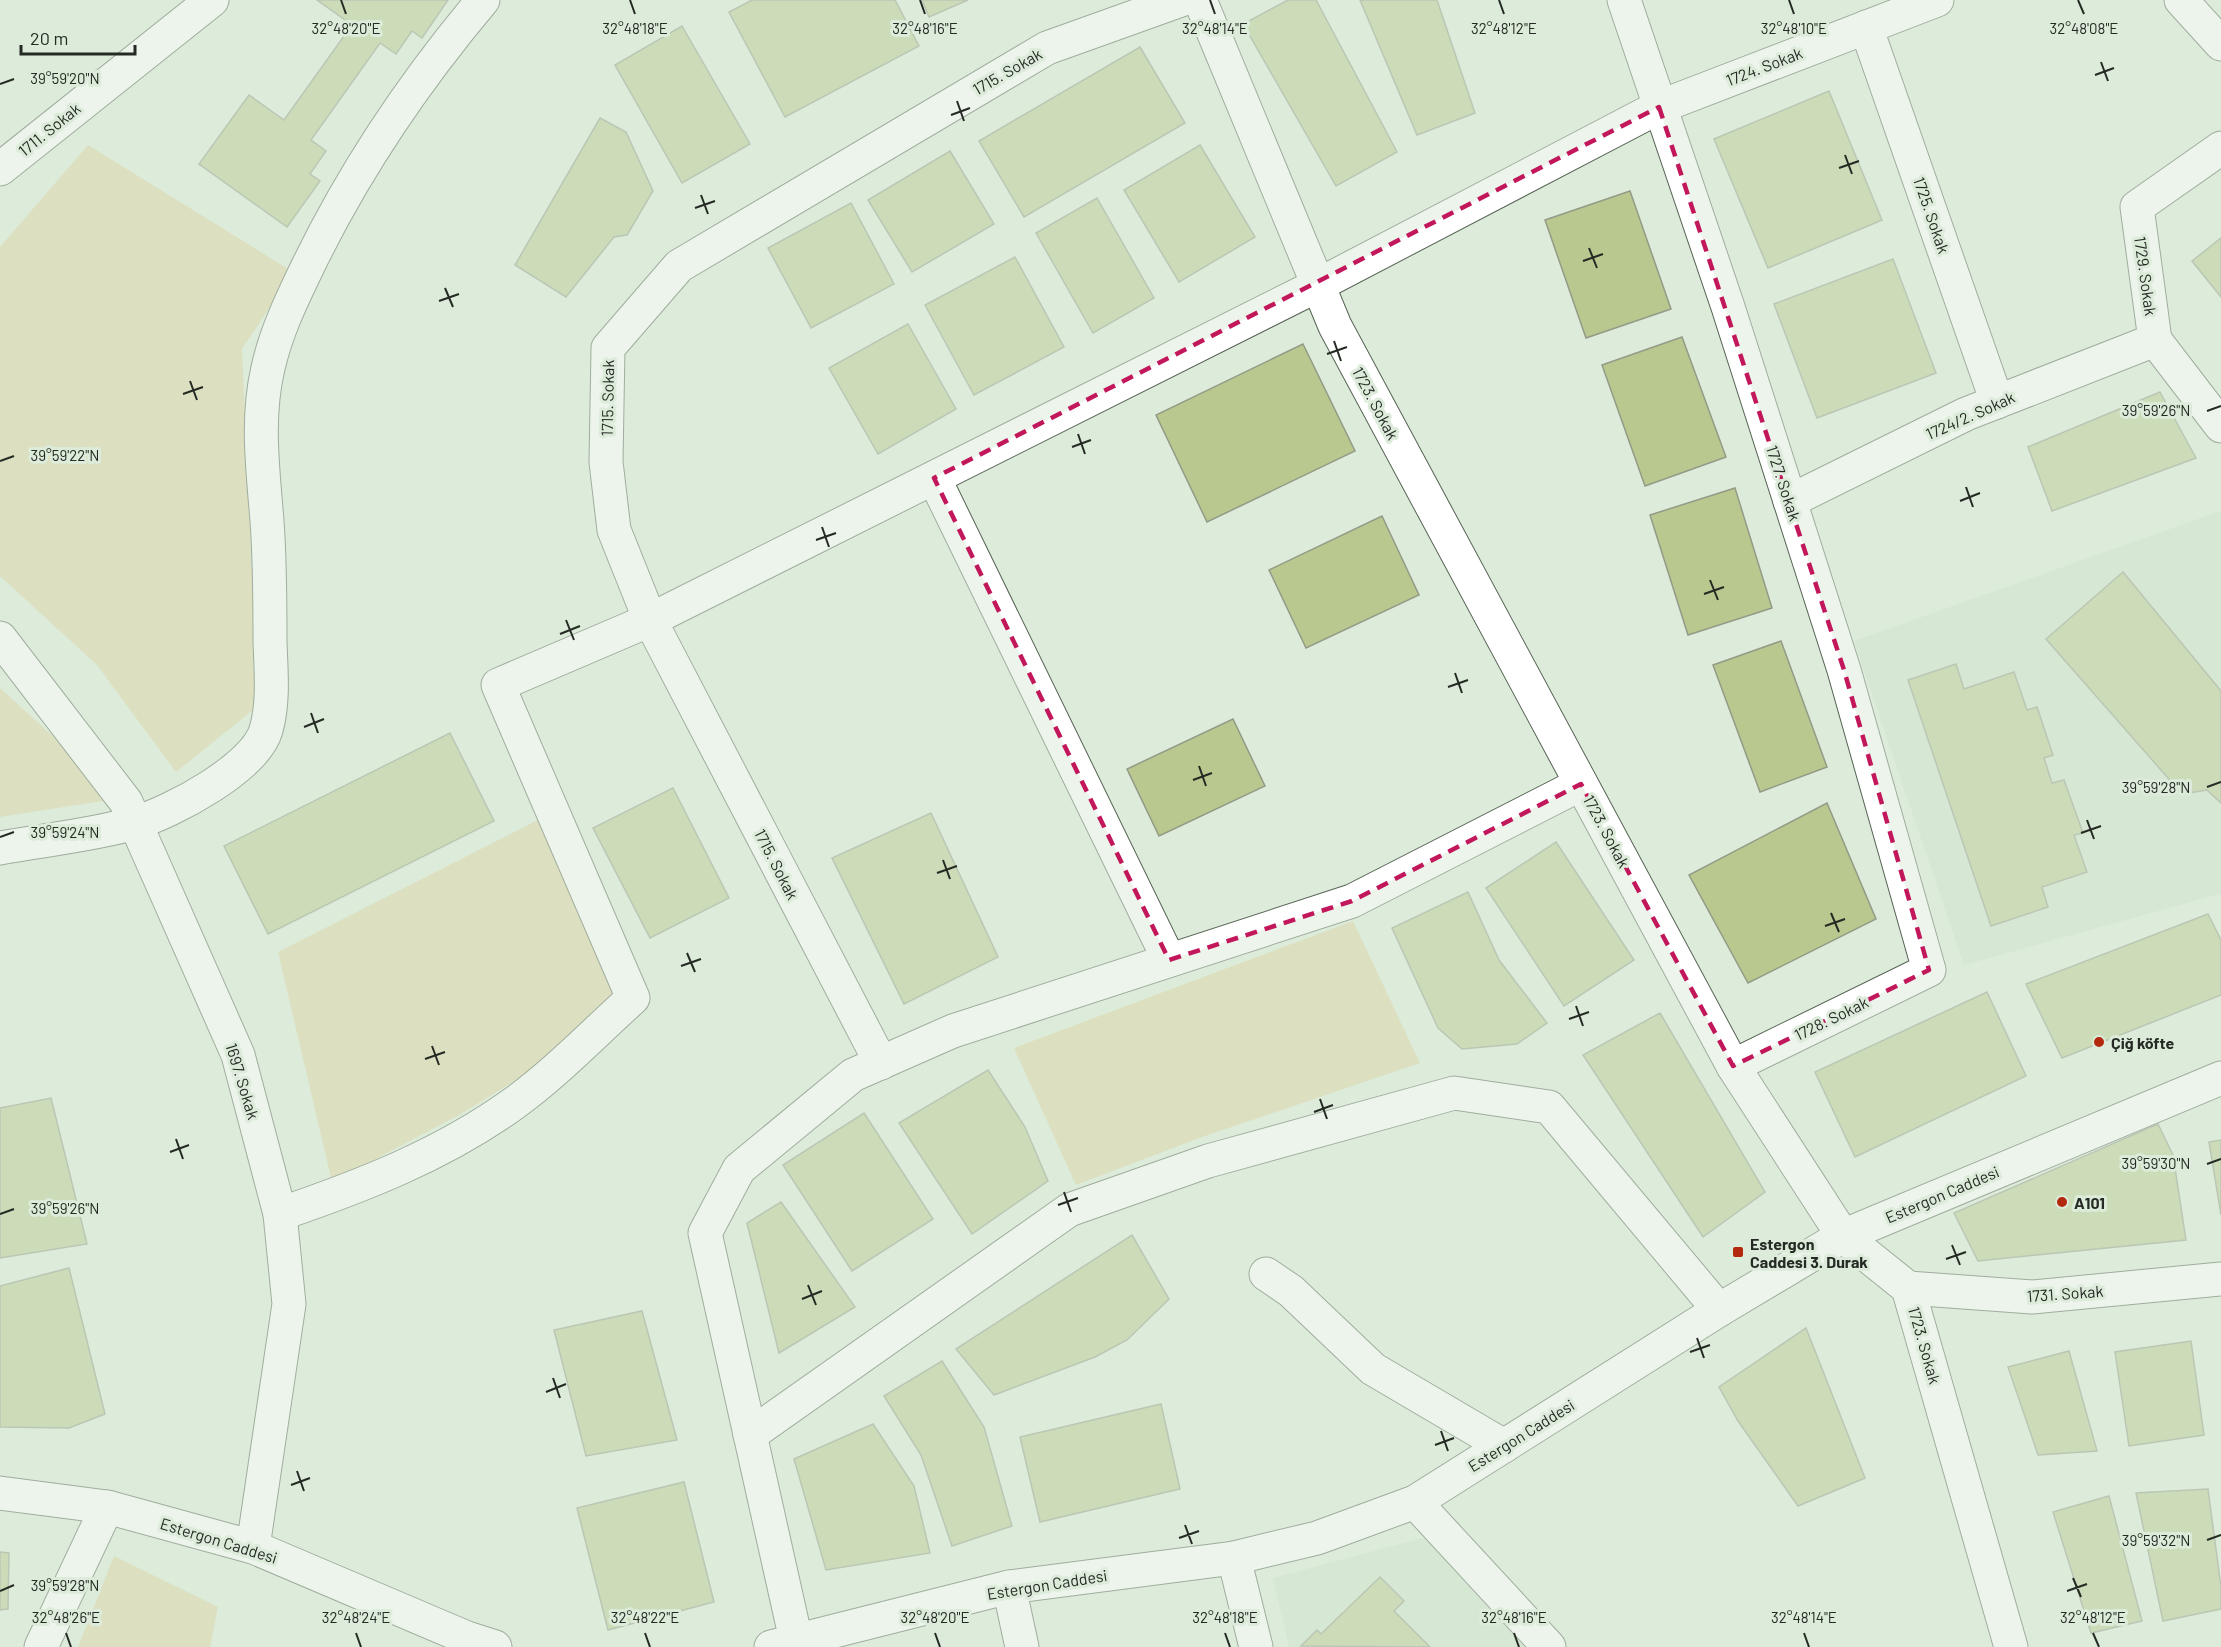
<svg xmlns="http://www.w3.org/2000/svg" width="2221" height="1647" viewBox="0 0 2221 1647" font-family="Barlow,sans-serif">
<rect width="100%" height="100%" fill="#dcebda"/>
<g fill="#cee2cb">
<path d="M2221,511V896L2219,894L1964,965L1854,641Z"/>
<path d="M1430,1536L1530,1647H1289L1273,1578Z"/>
</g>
<g fill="#dcd29f">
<path d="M88,145L293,272L242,349L258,706L176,772L97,665L0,576V247Z"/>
<path d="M0,688L121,798L0,817Z"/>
<path d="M538,820L626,992L580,1040L461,1114L332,1182L278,952Z"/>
<path d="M1353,921L1420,1063L1202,1137L1076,1185L1014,1048Z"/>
<path d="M114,1556L218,1607L210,1647H78Z"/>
</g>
<g fill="#b9c88e" stroke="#949a87" stroke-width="1.5">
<path d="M317,0H448L422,38L412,31L396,54L380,43L311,140L326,151L310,174L320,181L287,227L199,164L249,95L284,120L352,25Z"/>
<path d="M752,0H895L919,46L785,117L729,12Z"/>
<path d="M922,0H968L929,17Z"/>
<path d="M1288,0H1316L1397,152L1336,186L1243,24Z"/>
<path d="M1360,0H1437L1475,113L1417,135Z"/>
<path d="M682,26L750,144L682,183L615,65Z"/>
<path d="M1140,47L1185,123L1024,217L979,141Z"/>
<path d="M1829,91L1882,220L1768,268L1714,139Z"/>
<path d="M600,118L626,132L653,191L627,235L614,237L566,297L515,265Z"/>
<path d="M1200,145L1255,237L1179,282L1124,190Z"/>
<path d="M950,151L994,224L912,272L868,200Z"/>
<path d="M1630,191L1671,309L1586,338L1545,220Z"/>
<path d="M1097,198L1154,298L1093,333L1036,233Z"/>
<path d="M851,203L894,284L811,328L768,248Z"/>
<path d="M2221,238V297L2192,261Z"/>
<path d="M1015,257L1064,347L974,395L925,305Z"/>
<path d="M1893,259L1936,373L1817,418L1774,304Z"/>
<path d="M908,324L956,409L878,454L829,368Z"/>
<path d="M1682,337L1726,457L1645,486L1602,365Z"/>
<path d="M1303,344L1355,451L1207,522L1156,415Z"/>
<path d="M2160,392L2196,458L2052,511L2028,447Z"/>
<path d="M1735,488L1772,608L1688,635L1650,515Z"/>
<path d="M1382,516L1419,595L1306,648L1269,570Z"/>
<path d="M2123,572L2221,691V803L2207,790L2182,794L2046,639Z"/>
<path d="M1781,641L1827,767L1760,792L1713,665Z"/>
<path d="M1956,664L1964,689L2014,672L2027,710L2037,707L2053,755L2044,758L2052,783L2064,780L2083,833L2074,835L2087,872L2042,887L2048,907L1991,926L1908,680Z"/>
<path d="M1233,719L1265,786L1159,836L1127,769Z"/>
<path d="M450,733L494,821L268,934L224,846Z"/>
<path d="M673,788L729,898L650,938L593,828Z"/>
<path d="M1827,803L1876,919L1748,983L1689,875Z"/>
<path d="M931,813L998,957L904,1004L832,858Z"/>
<path d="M1556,842L1634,960L1564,1006L1486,888Z"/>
<path d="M1468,892L1499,960L1547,1023L1517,1044L1462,1049L1438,1028L1392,928Z"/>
<path d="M2208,914L2221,940V995L2062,1058L2026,984Z"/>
<path d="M1987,992L2026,1076L1855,1157L1815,1072Z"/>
<path d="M1660,1013L1765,1192L1703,1237L1583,1055Z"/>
<path d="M988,1070L1025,1127L1048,1181L972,1234L899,1123Z"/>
<path d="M51,1098L87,1244L0,1258V1108Z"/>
<path d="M864,1113L933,1219L852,1271L783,1165Z"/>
<path d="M2158,1124L2173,1155L2186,1240L1978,1261L1954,1213Z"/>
<path d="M2221,1140V1215L2209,1142Z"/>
<path d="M781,1202L855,1307L779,1353L747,1223Z"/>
<path d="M1132,1235L1169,1299L1127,1340L1095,1357L994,1395L956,1349Z"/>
<path d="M69,1268L105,1414L69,1428L0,1427V1286Z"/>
<path d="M642,1311L677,1440L586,1456L554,1330Z"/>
<path d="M1806,1328L1865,1478L1798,1506L1738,1421L1719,1387Z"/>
<path d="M2191,1341L2204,1435L2129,1446L2115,1352Z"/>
<path d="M2069,1351L2097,1451L2038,1455L2008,1367Z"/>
<path d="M942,1361L984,1427L1012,1526L952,1546L921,1455L884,1396Z"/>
<path d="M1161,1404L1180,1489L1040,1522L1020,1437Z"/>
<path d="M873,1424L914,1486L930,1553L826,1570L794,1459Z"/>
<path d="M684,1482L714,1602L608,1630L577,1508Z"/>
<path d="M2208,1489L2221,1587V1609L2163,1621L2136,1493Z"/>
<path d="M2109,1496L2142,1621L2091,1633L2053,1512Z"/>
<path d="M0,1552L9,1553L8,1609L0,1610Z"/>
<path d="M1380,1577L1404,1601L1394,1611L1430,1647L1301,1646L1317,1630L1321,1634Z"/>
</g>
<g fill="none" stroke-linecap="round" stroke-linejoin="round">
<defs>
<g id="street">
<path d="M1200,0L1335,326L1733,1066L1843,1236L1908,1288L2011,1647"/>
<path d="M1624,0L1728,307L1844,670L1929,970L1733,1066"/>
<path d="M2181,0L2221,44"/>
<path d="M1866,27L1997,402"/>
<path d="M2221,148L2137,207L2155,340L2221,426"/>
<path d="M0,169L212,0"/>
<path d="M934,478L1169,960"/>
<path d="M1790,501L1966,414L2155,340"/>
<path d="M0,638L126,802L238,1055L280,1214L289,1304L253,1547"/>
<path d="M0,848C44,840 93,835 135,823C172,812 255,768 266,730C274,702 271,671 270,642C270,602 270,561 267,521C263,470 256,419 268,368C276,332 292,299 308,266C355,169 414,82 483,0"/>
<path d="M881,1063L650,620L614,530L606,462L608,348L679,266L1047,48L1181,0"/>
<path d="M280,1214C362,1186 442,1155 513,1104C556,1073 594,1033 633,998L498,685L650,620L1318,285L1659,107L1937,0"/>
<path d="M1266,1274L1291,1291L1373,1369L1504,1446"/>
<path d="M1908,1288L2032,1297L2221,1279"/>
<path d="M750,1435L1069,1210L1208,1161L1454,1093L1549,1107L1719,1310"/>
<path d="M1415,1502L1549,1647"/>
<path d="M1234,1558L1256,1647"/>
<path d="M1009,1587L1022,1647"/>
<path d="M796,1640L705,1233L739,1169L853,1075L953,1031L1352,901L1581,784"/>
<path d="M41,1647L107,1507"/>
</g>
<g id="secondary">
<path d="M0,1493L107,1507L253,1547L467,1638L495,1647"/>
<path d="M771,1647L1009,1587L1234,1558L1317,1538L1415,1502L1719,1310L1843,1236L2221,1078"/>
</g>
</defs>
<use href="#street" stroke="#576355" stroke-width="35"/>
<use href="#secondary" stroke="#576355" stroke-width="35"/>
<use href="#street" stroke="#fff" stroke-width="33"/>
<use href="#secondary" stroke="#fff" stroke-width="33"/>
</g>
<path d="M0 0H2221V1647H0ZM1659,107L1844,670L1929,970L1733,1066L1581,784L1352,901L1169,960L934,478Z" fill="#dcebda" fill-opacity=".55" fill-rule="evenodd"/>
<path fill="none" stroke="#c2185b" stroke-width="4.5" stroke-dasharray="12 8" stroke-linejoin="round" d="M1659,107L1844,670L1929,970L1733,1066L1581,784L1352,901L1169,960L934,478Z"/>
<path fill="none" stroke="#252b24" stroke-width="2" d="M341,0L346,14M630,0L635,14M920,0L925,14M1210,0L1215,14M1499,0L1504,14M1789,0L1794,14M2078,0L2084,14M2101,62L2108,81M2095,75L2114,68M0,84L14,79M957,101L964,121M951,115L970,108M1845,155L1852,174M1839,168L1859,161M701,195L708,214M695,208L715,201M1589,248L1597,268M1583,261L1603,254M445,288L453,307M439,301L459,294M1334,341L1341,361M1327,354L1347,347M190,381L197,400M183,394L203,387M2207,411L2221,406M1078,434L1085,454M1072,447L1091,440M0,461L14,456M1966,487L1973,507M1960,501L1980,493M822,527L829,547M816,540L836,533M1710,580L1718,600M1704,594L1724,587M566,620L574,640M560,634L580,626M1455,673L1462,693M1448,687L1468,680M311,713L318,733M304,727L324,719M1199,766L1206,786M1193,780L1212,773M2207,787L2221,782M2087,820L2094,839M2081,833L2101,826M0,837L14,832M943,860L950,879M937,873L957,866M1831,913L1839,932M1825,926L1845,919M687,953L695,972M681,966L701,959M1576,1006L1583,1026M1569,1019L1589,1012M432,1046L439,1065M425,1059L445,1052M1320,1099L1327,1119M1314,1112L1333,1105M176,1139L183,1159M170,1152L189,1145M2207,1164L2221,1159M1064,1192L1071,1212M1058,1205L1078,1198M0,1214L14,1209M1952,1245L1960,1265M1946,1259L1966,1252M808,1285L816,1305M802,1299L822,1291M1697,1338L1704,1358M1690,1352L1710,1345M553,1378L560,1398M546,1392L566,1384M1441,1431L1448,1451M1435,1445L1454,1438M297,1471L304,1491M291,1485L310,1478M1185,1525L1192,1544M1179,1538L1199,1531M2207,1540L2221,1535M2073,1578L2081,1597M0,1591L14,1585M2067,1591L2087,1584M66,1633L71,1647M356,1633L361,1647M645,1633L650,1647M935,1633L940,1647M1225,1633L1230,1647M1514,1633L1519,1647M1804,1633L1809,1647M2093,1633L2099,1647"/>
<g fill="#b4280e" stroke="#dcebda" stroke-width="2">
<circle cx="2099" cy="1042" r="6"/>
<circle cx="2062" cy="1202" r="6"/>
<rect x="1732" y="1246" width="12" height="12" rx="3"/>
</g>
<g text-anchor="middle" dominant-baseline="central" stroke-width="6" stroke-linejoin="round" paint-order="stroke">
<g font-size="16" fill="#252b24" stroke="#dcebda">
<text transform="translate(1764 66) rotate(-21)">1724. Sokak</text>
<text transform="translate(1007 71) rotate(-30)">1715. Sokak</text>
<text transform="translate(49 129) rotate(-39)">1711. Sokak</text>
<text transform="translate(1932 215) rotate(71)">1725. Sokak</text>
<text transform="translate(2146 276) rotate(82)">1729. Sokak</text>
<text transform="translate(607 398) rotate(-89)">1715. Sokak</text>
<text transform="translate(1376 403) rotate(62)">1723. Sokak</text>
<text transform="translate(1970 415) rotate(-24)">1724/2. Sokak</text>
<text transform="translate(1784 483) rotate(72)">1727. Sokak</text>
<text transform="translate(1607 831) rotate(62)">1723. Sokak</text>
<text transform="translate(777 864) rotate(63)">1715. Sokak</text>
<text transform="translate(1831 1018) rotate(-26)">1728. Sokak</text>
<text transform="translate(243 1081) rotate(73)">1697. Sokak</text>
<text transform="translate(1942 1194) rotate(-23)">Estergon Caddesi</text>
<text transform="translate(2065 1293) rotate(-4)">1731. Sokak</text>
<text transform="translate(1925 1345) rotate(74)">1723. Sokak</text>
<text transform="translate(1521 1435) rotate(-32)">Estergon Caddesi</text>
<text transform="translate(219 1540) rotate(17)">Estergon Caddesi</text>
<text transform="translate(1047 1584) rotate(-9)">Estergon Caddesi</text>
</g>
<g font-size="16" font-weight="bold" fill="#252b24" stroke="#dcebda" text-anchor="start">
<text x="2111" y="1042">Çiğ köfte</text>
<text x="2074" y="1202">A101</text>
<text x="1750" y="1243">Estergon<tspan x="1750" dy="18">Caddesi 3. Durak</tspan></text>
</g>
</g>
<g font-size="15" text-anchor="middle" fill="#252b24" stroke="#dcebda" stroke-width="6" stroke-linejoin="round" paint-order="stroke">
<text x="346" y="34">32°48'20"E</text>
<text x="635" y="34">32°48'18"E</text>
<text x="925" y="34">32°48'16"E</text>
<text x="1215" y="34">32°48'14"E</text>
<text x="1504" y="34">32°48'12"E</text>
<text x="1794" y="34">32°48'10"E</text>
<text x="2084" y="34">32°48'08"E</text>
<text x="65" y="84">39°59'20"N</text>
<text x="2156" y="416">39°59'26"N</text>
<text x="65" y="461">39°59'22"N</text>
<text x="2156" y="793">39°59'28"N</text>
<text x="65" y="838">39°59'24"N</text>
<text x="2156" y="1169">39°59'30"N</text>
<text x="65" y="1214">39°59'26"N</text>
<text x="2156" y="1546">39°59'32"N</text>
<text x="65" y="1591">39°59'28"N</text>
<text x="66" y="1623">32°48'26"E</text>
<text x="356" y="1623">32°48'24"E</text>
<text x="645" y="1623">32°48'22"E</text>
<text x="935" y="1623">32°48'20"E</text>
<text x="1225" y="1623">32°48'18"E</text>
<text x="1514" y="1623">32°48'16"E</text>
<text x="1804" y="1623">32°48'14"E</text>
<text x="2093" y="1623">32°48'12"E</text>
</g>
<path d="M21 45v9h114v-9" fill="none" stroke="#252b24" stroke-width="3"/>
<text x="30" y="45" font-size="18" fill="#252b24" stroke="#dcebda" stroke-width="4.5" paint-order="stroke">20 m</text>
</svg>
